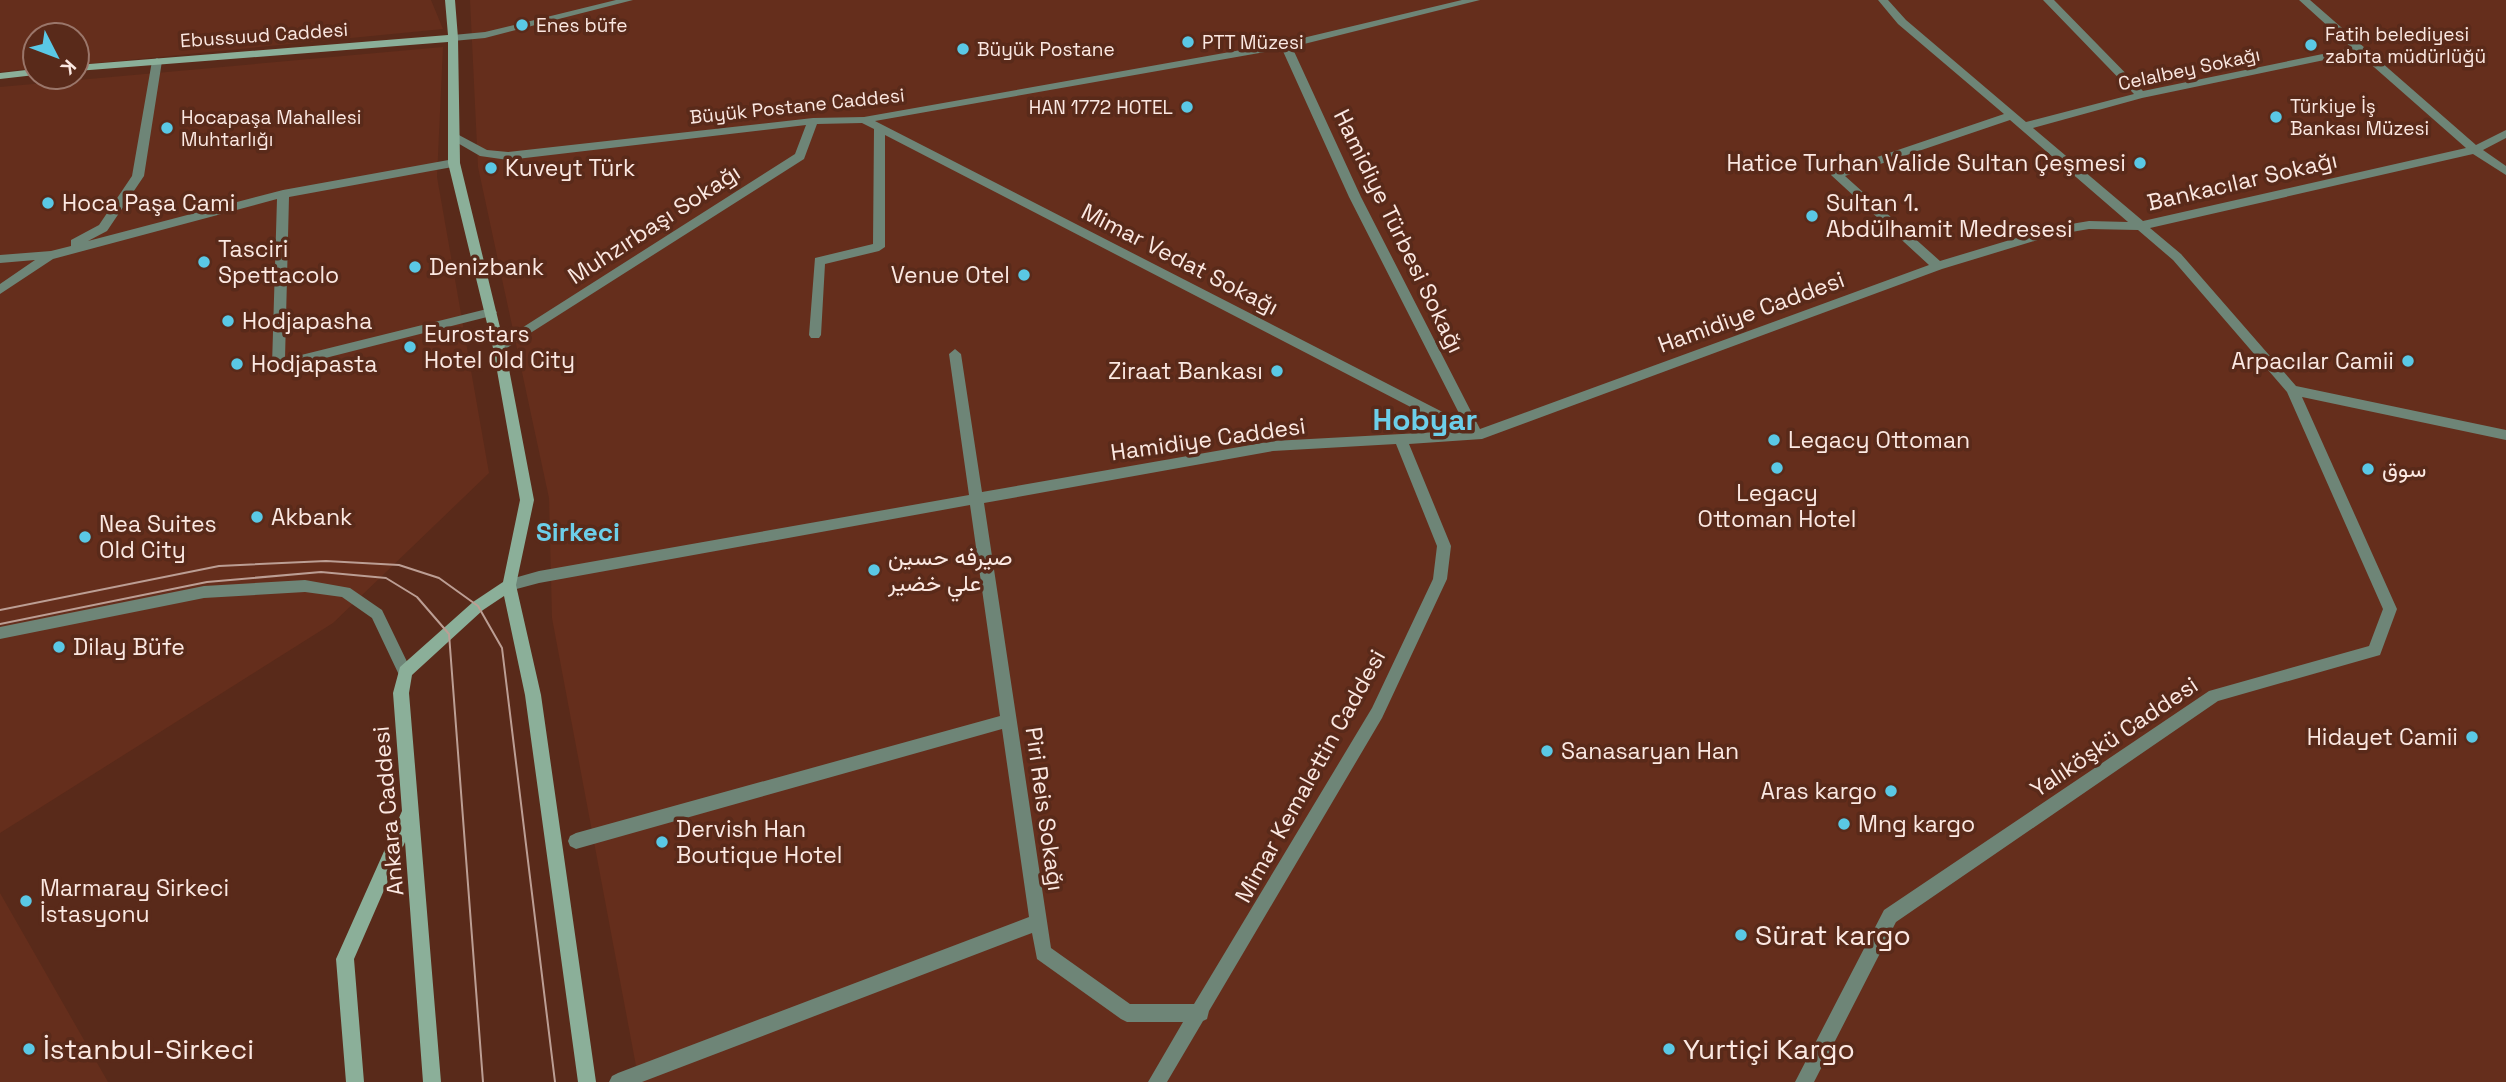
<svg xmlns="http://www.w3.org/2000/svg" width="2506" height="1082" viewBox="0 0 2506 1082" font-family="'Space Grotesk',Vazirmatn,sans-serif">
<rect width="100%" height="100%" fill="#592a1a"/>
<g fill="#652e1c">
<path d="M0,0H431L443,29L77,65V35H35V68L0,72Z"/>
<path d="M470,0H2506V1082H639L552,618L549,498L478,167Z"/>
<path d="M443,47L437,177L489,473L333,623L0,833V87Z"/>
<path d="M0,893L108,1082H0Z"/>
</g>
<g fill="none" stroke-linecap="round" stroke-linejoin="round">
<g fill="#6e8577" fill-rule="evenodd">
<path d="M616,0H633L485,38L453,41L448,38L453,35L485,32Z"/>
<path d="M1462,0H1480L1292,47L1361,197L1480,429L1929,265L1831,175L1833,172L2004,114L1898,24L1878,0H1888L1906,20L2026,122L2134,94L2043,0H2054L2143,91L2352,48L2299,0H2310L2476,145L2506,130V138L2483,150L2506,166V175L2473,154L2150,228L2181,254L2296,386L2506,430V440L2302,397L2397,609L2380,655L2218,701L1896,922L1814,1082H1795L1884,910L2209,691L2369,646L2383,609L2287,392L2173,260L2138,230L2089,229L2054,235L1942,269L1482,439L1409,444L1451,546L1447,579L1382,718L1209,1011L1207,1019L1203,1021L1167,1082H1148L1183,1022H1127L1121,1019L1037,959L1032,933L642,1082H609L612,1076L618,1073L1029,917L1002,729L576,849L570,846L568,841L570,836L576,833L1000,716L970,505L539,583L509,591L504,589L502,585L504,581L539,571L969,495L949,354L955,349L961,354L982,492L1273,441L1457,431L885,135V247L879,251L825,264L821,335L819,338H811L809,335L815,258L873,244L874,129L862,123L817,124L804,159L499,353L493,348L495,345L795,154L806,125L508,160L480,156L449,138V134H457L487,150L508,152L813,118L864,117L1286,42ZM1282,49L1349,197L1464,423L875,121ZM2358,53L2466,148L2143,221L2033,128L2142,98ZM2010,120L2128,222L2089,221L2053,227L1940,261L1845,176ZM1396,444L1437,546L1433,579L1372,708L1194,1004H1130L1051,948L984,503L1273,451Z"/>
<path d="M157,58L162,61L144,176L107,231L88,241L283,190L454,159L460,163L458,166L289,197L285,359L491,308L497,312L495,315L278,370L274,368L272,365L277,199L53,259L0,294V284L35,260L0,263V255L51,251L71,246V240L99,225L132,176L152,61Z"/>
</g>
<path fill="#6e8577" fill-rule="evenodd" d="M305,580L350,588L382,610L412,672L410,677L405,678L400,677L372,618L342,597L305,592L204,598L0,639V627L204,586Z"/>
<g fill="#8baf99" fill-rule="evenodd">
<path d="M445,0H455L458,38L460,163L505,348L534,500L516,585L541,695L596,1082H578L525,695L504,596L483,610L412,675L409,693L441,1082H423L405,842L354,959L364,1082H346L336,959L402,811L393,693L400,667L473,602L503,582L520,500L493,348L448,163V42L77,71V65L448,35Z"/>
<path d="M35,69V75L0,79V73Z"/>
</g>
<g stroke="#bc9e94" stroke-width="2">
<path d="M0,610L219,566L326,561L399,565L439,578L478,606L502,648L555,1082"/>
<path d="M0,624L207,582L321,572L386,578L417,597L449,634L483,1082"/>
</g>
</g>
<g fill="#5ac8e5" stroke="#592a1a" stroke-width="2.5">
<circle cx="522" cy="25" r="7"/>
<circle cx="1188" cy="42" r="7"/>
<circle cx="2311" cy="45" r="7"/>
<circle cx="963" cy="49" r="7"/>
<circle cx="1187" cy="107" r="7"/>
<circle cx="2276" cy="117" r="7"/>
<circle cx="167" cy="128" r="7"/>
<circle cx="2140" cy="163" r="7"/>
<circle cx="491" cy="168" r="7"/>
<circle cx="48" cy="203" r="7"/>
<circle cx="1812" cy="216" r="7"/>
<circle cx="204" cy="262" r="7"/>
<circle cx="415" cy="267" r="7"/>
<circle cx="1024" cy="275" r="7"/>
<circle cx="228" cy="321" r="7"/>
<circle cx="410" cy="347" r="7"/>
<circle cx="2408" cy="361" r="7"/>
<circle cx="237" cy="364" r="7"/>
<circle cx="1277" cy="371" r="7"/>
<circle cx="1774" cy="440" r="7"/>
<circle cx="1777" cy="468" r="7"/>
<circle cx="2368" cy="469" r="7"/>
<circle cx="257" cy="517" r="7"/>
<circle cx="85" cy="537" r="7"/>
<circle cx="874" cy="570" r="7"/>
<circle cx="59" cy="647" r="7"/>
<circle cx="2472" cy="737" r="7"/>
<circle cx="1547" cy="751" r="7"/>
<circle cx="1891" cy="791" r="7"/>
<circle cx="1844" cy="824" r="7"/>
<circle cx="662" cy="842" r="7"/>
<circle cx="26" cy="901" r="7"/>
<circle cx="1741" cy="935" r="7"/>
<circle cx="29" cy="1049" r="7"/>
<circle cx="1669" cy="1049" r="7"/>
</g>
<g text-anchor="middle" dominant-baseline="central" stroke-width="7" stroke-linejoin="round" paint-order="stroke">
<g font-size="19" fill="#fbe8e2" stroke="#592a1a" text-anchor="start">
<text x="536" y="25">Enes büfe</text>
<text x="2325" y="34">Fatih belediyesi<tspan x="2325" dy="22">zabıta müdürlüğü</tspan></text>
<text x="1202" y="42">PTT Müzesi</text>
<text x="977" y="49">Büyük Postane</text>
<text x="2290" y="106">Türkiye İş<tspan x="2290" dy="22">Bankası Müzesi</tspan></text>
<text x="1173" y="107" text-anchor="end">HAN 1772 HOTEL</text>
<text x="181" y="117">Hocapaşa Mahallesi<tspan x="181" dy="22">Muhtarlığı</tspan></text>
</g>
<g font-size="19" fill="#fbe8e2" stroke="#592a1a">
<text transform="translate(264 35) rotate(-4)">Ebussuud Caddesi</text>
<text transform="translate(2189 69) rotate(-12)">Celalbey Sokağı</text>
<text transform="translate(797 106) rotate(-6)">Büyük Postane Caddesi</text>
</g>
<g font-size="23" fill="#fbe8e2" stroke="#592a1a" text-anchor="start">
<text x="2126" y="163" text-anchor="end">Hatice Turhan Valide Sultan Çeşmesi</text>
<text x="505" y="168">Kuveyt Türk</text>
<text x="62" y="203">Hoca Paşa Cami</text>
<text x="1826" y="203">Sultan 1.<tspan x="1826" dy="26">Abdülhamit Medresesi</tspan></text>
<text x="218" y="249">Tasciri<tspan x="218" dy="26">Spettacolo</tspan></text>
<text x="429" y="267">Denizbank</text>
<text x="1010" y="275" text-anchor="end">Venue Otel</text>
<text x="242" y="321">Hodjapasha</text>
<text x="424" y="334">Eurostars<tspan x="424" dy="26">Hotel Old City</tspan></text>
<text x="2394" y="361" text-anchor="end">Arpacılar Camii</text>
<text x="251" y="364">Hodjapasta</text>
<text x="1263" y="371" text-anchor="end">Ziraat Bankası</text>
<text x="1788" y="440">Legacy Ottoman</text>
<text x="2382" y="469">سوق</text>
<text x="1777" y="493" text-anchor="middle">Legacy<tspan x="1777" dy="26">Ottoman Hotel</tspan></text>
<text x="271" y="517">Akbank</text>
<text x="99" y="524">Nea Suites<tspan x="99" dy="26">Old City</tspan></text>
<text x="888" y="557">صيرفه حسين<tspan x="888" dy="26">علي خضير</tspan></text>
<text x="73" y="647">Dilay Büfe</text>
<text x="2458" y="737" text-anchor="end">Hidayet Camii</text>
<text x="1561" y="751">Sanasaryan Han</text>
<text x="1877" y="791" text-anchor="end">Aras kargo</text>
<text x="1858" y="824">Mng kargo</text>
<text x="676" y="829">Dervish Han<tspan x="676" dy="26">Boutique Hotel</tspan></text>
<text x="40" y="888">Marmaray Sirkeci<tspan x="40" dy="26">İstasyonu</tspan></text>
</g>
<g font-size="23" fill="#fbe8e2" stroke="#592a1a">
<text transform="translate(2242 181) rotate(-13)">Bankacılar Sokağı</text>
<text transform="translate(654 224) rotate(-33)">Muhzırbaşı Sokağı</text>
<text transform="translate(1399 231) rotate(64)">Hamidiye Türbesi Sokağı</text>
<text transform="translate(1180 259) rotate(27)">Mimar Vedat Sokağı</text>
<text transform="translate(1751 312) rotate(-20)">Hamidiye Caddesi</text>
<text transform="translate(1208 439) rotate(-8)">Hamidiye Caddesi</text>
<text transform="translate(2114 737) rotate(-34)">Yalıköşkü Caddesi</text>
<text transform="translate(1310 776) rotate(-61)">Mimar Kemalettin Caddesi</text>
<text transform="translate(1045 809) rotate(82)">Piri Reis Sokağı</text>
<text transform="translate(388 811) rotate(-95)">Ankara Caddesi</text>
</g>
<g font-size="26" font-weight="bold" fill="#6ccfea" stroke="#592a1a">
<text x="578" y="532">Sirkeci</text>
</g>
<g font-size="28" fill="#fbe8e2" stroke="#592a1a" text-anchor="start">
<text x="1755" y="935">Sürat kargo</text>
<text x="43" y="1049">İstanbul-Sirkeci</text>
<text x="1683" y="1049">Yurtiçi Kargo</text>
</g>
<g font-size="30" font-weight="bold" fill="#6ccfea" stroke="#592a1a">
<text x="1425" y="419">Hobyar</text>
</g>
</g>
<g transform="translate(56 56) rotate(132)"><circle r="33" fill="#592a1a" stroke="#9a766a" stroke-width="2"/>
<path d="M0-5L12 26L0 18L-12 26Z" fill="#5ac8e5"/>
<text y="-10" font-size="19" font-weight="bold" text-anchor="middle" fill="#fbe8e2">K</text>
</g>
</svg>
